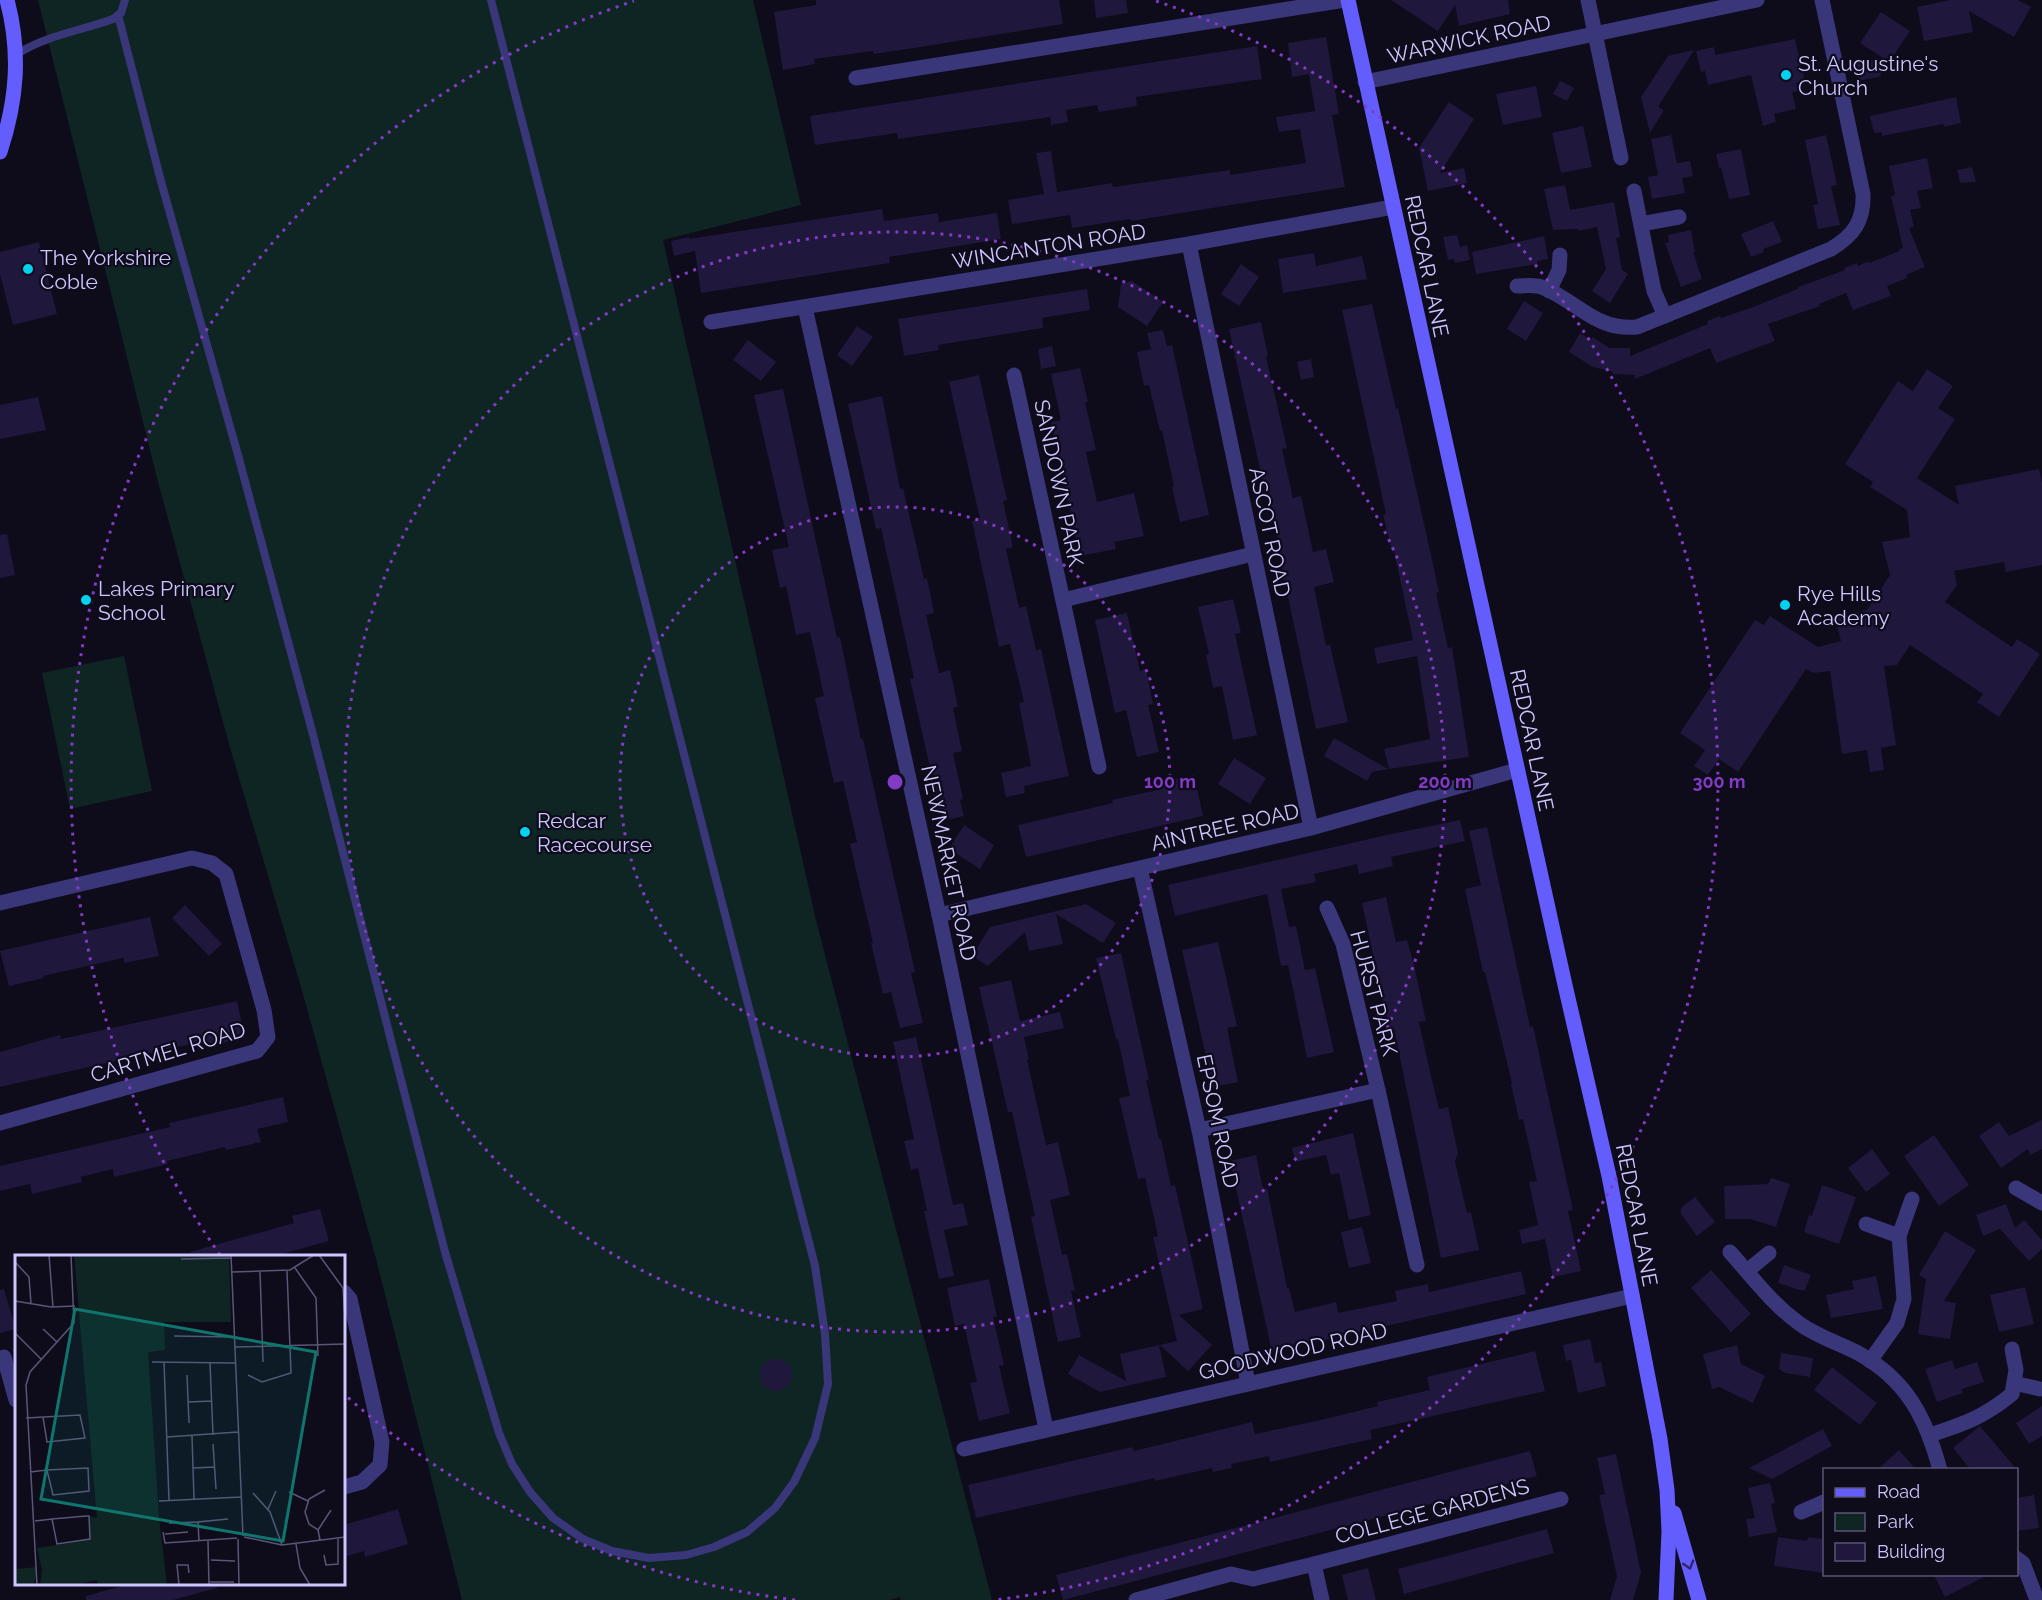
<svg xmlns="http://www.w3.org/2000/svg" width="2042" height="1600" viewBox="0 0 2042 1600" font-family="Raleway,sans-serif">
<rect width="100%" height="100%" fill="#0e0b1b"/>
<g fill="#0e2524">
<path d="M38,0H753L801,205L663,240L816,920L992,1600H901L900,1597L890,1600H462L375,1255L301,987L229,744L157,478Z"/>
<path d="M124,656L152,791L70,809L42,673Z"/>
</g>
<g fill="#1f173c">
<path d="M816,0H1059L1063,24L914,48L874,54L873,51L814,59L815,64L783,70L774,12L816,5Z"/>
<path d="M1094,0H1126L1128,13L1096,18Z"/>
<path d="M1391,0H1508L1510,14L1459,26L1455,5L1438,31Z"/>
<path d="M1950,0H2018L2031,7L2014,37L1969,11L1973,32L1924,41L1917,7Z"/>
<path d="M1881,12L1910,31L1879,77L1857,81L1854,64L1883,58L1860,43Z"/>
<path d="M1326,37L1339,114L1332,115L1345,187L1131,221L1130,219L1072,228L1070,215L1012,224L1008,200L1044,194L1036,153L1051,151L1057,192L1112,183L1113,187L1230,170V175L1306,163L1300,129L1279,132L1276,117L1315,111L1309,74L1292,77L1288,43Z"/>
<path d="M1795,39L1805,81L1796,83L1798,91L1792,92L1796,109L1774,114L1776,122L1763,126L1751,75L1708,85L1705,71L1701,72L1696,51L1714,47L1715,55Z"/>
<path d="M1257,46L1262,79L1136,97L1137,106L1099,112L1097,105L1066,110L1068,122L1051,125L1050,117L898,139L897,133L815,145L810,116Z"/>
<path d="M1694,50L1658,107L1664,110L1650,133L1641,97L1668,56Z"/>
<path d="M1560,81L1574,88L1567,101L1553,94Z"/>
<path d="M1536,86L1542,117L1503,125L1496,94Z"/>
<path d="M1956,97L1961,123L1944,127L1943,124L1882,136V132L1874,133L1870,116Z"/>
<path d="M1449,102L1474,119L1440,173L1464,168L1467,183L1428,191L1419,148Z"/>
<path d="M1583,126L1592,167L1561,173L1552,133Z"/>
<path d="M1671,135L1677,163L1690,161L1693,176L1682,178L1685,193L1652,199L1648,177L1658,175L1651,139Z"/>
<path d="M1826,135L1837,185L1831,186L1840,225L1818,229L1813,205L1818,204L1805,140Z"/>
<path d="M1741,149L1750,195L1729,199L1721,167L1719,168L1716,154Z"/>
<path d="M1927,158L1933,188L1917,191L1921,208L1910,210L1914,227L1909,228L1925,267L1906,275L1907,278L1887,286L1891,296L1853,310L1846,293L1819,304L1820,306L1768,324L1775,341L1716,363L1710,348L1635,379V375L1613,374V372L1593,367L1569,352L1580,333L1591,340L1592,337L1610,348H1630V356L1708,324L1707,321L1720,316L1721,318L1753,307L1798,289V287L1845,270L1844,268L1857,263L1858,266L1869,261V263L1900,251L1899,249L1903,248L1891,196L1895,195L1889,166Z"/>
<path d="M1972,167L1976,182L1960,183L1957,170Z"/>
<path d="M1565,185L1570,210L1614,202L1620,237L1616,238L1620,259L1622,270L1628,274L1610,303L1592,291L1606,269L1597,227L1578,231V229L1553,230L1544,189Z"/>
<path d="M882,209L884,221L938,213L939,222L997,213L1001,239L889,257L890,263L701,293L695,251L674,256L671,241L689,237V239Z"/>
<path d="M1773,221L1782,242L1763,249L1764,252L1751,257L1741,234Z"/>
<path d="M1691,230L1695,252H1693L1702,279L1681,287L1665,243L1669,242L1668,235Z"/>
<path d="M1457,235L1460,247L1467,245L1470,260L1455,263L1454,259L1448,260L1443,237Z"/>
<path d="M1544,236L1548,259L1537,261V264L1476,274L1472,252Z"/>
<path d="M39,242L57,314L13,325L0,274V252Z"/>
<path d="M1314,253L1316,266L1362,256L1367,279L1283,293L1278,259Z"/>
<path d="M1241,264L1259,277L1239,306L1221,294Z"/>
<path d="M1132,281L1163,302L1147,326L1118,307L1121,284Z"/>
<path d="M1087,289L1090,310L1042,318L1043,328L938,345L939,350L904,356L898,319Z"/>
<path d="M1524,301L1543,313L1526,341L1507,329Z"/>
<path d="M1372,304L1396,409L1398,408L1427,537L1439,592L1436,593L1448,648L1452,647L1469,757L1389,769L1384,749L1430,739L1417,656L1377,664L1374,648L1413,640L1394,551H1392L1383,515L1386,514L1342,310Z"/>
<path d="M1261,322L1268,356L1266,357L1287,448L1282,449L1293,498L1301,496L1313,552L1326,549L1334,582L1314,587L1326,645H1330L1348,722L1316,729L1280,559H1282L1270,500L1267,501L1229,329Z"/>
<path d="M857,326L873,337L852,366L837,355Z"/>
<path d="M1163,330L1167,346L1172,345L1209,515L1180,522L1172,487H1174L1162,430L1160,431L1149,385L1144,386L1137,352L1151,349L1147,333Z"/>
<path d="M748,340L776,362L761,381L733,360Z"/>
<path d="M1052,346L1056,366L1041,369L1038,349Z"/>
<path d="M1311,359L1314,377L1301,380L1297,362Z"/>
<path d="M1080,368L1088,402H1085L1096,450L1086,452L1097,502L1134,493L1144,536L1114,542L1116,549L1080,556L1051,422L1061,420L1051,374Z"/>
<path d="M1927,369L1953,386L1938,408L1955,419L1917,478L1959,505L1955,486L2039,469L2042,483V565L2006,572L2004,562L1954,571L1957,585L1945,602L2012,647L2017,639L2040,654L1999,717L1977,702L1983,694L1910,645L1897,665L1884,666L1896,745L1881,748L1884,770L1870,772L1867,750L1842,754L1830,671L1814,673L1806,669L1738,772L1719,759L1708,775L1694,766L1705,750L1680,733L1755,620L1764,625L1770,616L1818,647L1841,641L1835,618L1867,610L1890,575L1882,542L1910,537L1907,510L1870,487L1873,482L1845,464L1898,381L1913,391Z"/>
<path d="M979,375L1007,500L1003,501L1013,547L1006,549L1019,608L1026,606L1036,650L1041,649L1069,776L1024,786L1025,793L1006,797L1001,773L1031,766L1019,703L1024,702L1010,644L999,647L972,521L980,519L949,382Z"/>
<path d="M783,389L837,638L840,637L861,739H863L871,775L915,972L911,973L923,1023L900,1028L891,992L883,994L871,943H873L850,844L857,842L843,781L834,783L826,748L815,698L824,696L810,632L796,635L786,586L780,588L772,550L789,547L754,395Z"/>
<path d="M882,396L900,489L903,488L924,579L927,578L934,613L926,615L939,673L950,670L958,707L953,708L962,751L953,753L963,799L960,800L964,816L942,821L910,679L914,678L881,528L876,529L848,404Z"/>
<path d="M38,397L46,430L0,439V405Z"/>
<path d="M7,534L15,575L0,578V535Z"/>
<path d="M1233,599L1241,633L1235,634L1257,735L1233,740L1222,686L1213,688L1206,655L1209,654L1198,607Z"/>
<path d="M1127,613L1140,671L1146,669L1153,704L1148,705L1159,752L1137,757L1126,710L1115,713L1095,620Z"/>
<path d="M1334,738L1388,769L1372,772L1367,781L1324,756Z"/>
<path d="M1234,758L1266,778L1250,804L1218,784Z"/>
<path d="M1194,775L1203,816L1026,857L1018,825L1113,803L1112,800L1162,789L1161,783Z"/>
<path d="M1460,820L1465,841L1391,857L1393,866L1359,874L1357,864L1314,874L1316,882L1281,889L1289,927L1296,926L1305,970L1315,968L1334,1052L1307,1058L1288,965L1281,966L1267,894L1175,916L1168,885L1382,836Z"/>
<path d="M964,825L994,845L980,869L949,849Z"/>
<path d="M1487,827L1530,1027L1533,1026L1541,1063L1573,1210L1568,1211L1581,1271L1553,1277L1545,1239L1522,1244L1519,1230L1538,1225L1529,1182L1537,1181L1523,1119L1519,1120L1511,1084L1512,1083L1485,972H1483L1465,889L1481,885L1469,831Z"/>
<path d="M1386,897L1396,942L1407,940L1414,965L1426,1021L1419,1022L1431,1076L1439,1109L1448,1107L1458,1153L1455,1161L1467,1213L1471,1212L1479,1250L1441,1258L1394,1028L1389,1029L1362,903Z"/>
<path d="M1086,904L1116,923L1103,943L1056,914L1063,944L1029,951L1025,932L988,966L972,956L990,927Z"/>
<path d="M185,905L222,944L209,956L172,918Z"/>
<path d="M150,917L159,956L125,963L123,958L43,976L44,978L9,986L0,951Z"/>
<path d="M1218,942L1237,1026L1227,1028L1238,1082L1213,1087L1182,950Z"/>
<path d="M1121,953L1149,1080H1146L1159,1139H1161L1171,1186L1175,1185L1203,1309L1179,1315L1212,1345L1188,1371L1160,1345L1177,1341L1153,1237L1158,1236L1145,1178L1138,1179L1119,1098L1130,1096L1118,1039H1116L1096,958Z"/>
<path d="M1011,980L1020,1021L1060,1012L1064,1028L1024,1037L1029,1059L1027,1060L1046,1145L1058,1142L1070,1195L1050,1200L1062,1255L1067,1254L1075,1290L1071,1291L1081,1337L1058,1342L1031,1217L1035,1216L1022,1157L1012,1112H1008L979,987Z"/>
<path d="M237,1001L245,1038L201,1048L200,1042L0,1087V1052L60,1035L61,1039Z"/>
<path d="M916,1037L953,1205L963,1203L968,1225L944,1230L954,1276L939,1279L924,1211H927L918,1168L911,1170L904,1141L914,1139L893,1042Z"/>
<path d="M283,1097L288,1122L257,1129L261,1142L226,1150L225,1147L167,1161L168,1164L114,1177L113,1169L81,1177L82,1182L32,1194L30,1184L0,1191V1166L170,1127L169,1123Z"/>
<path d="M2042,1120V1149L2030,1155L2028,1149L2001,1168L1979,1136L1999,1122L2009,1136Z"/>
<path d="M1353,1133L1371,1215L1349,1220L1339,1173L1331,1175L1326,1155L1295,1162L1292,1148Z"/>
<path d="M1934,1135L1969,1185L1939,1206L1904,1156Z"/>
<path d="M1872,1149L1890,1174L1866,1192L1848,1168Z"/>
<path d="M1256,1155L1263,1189L1267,1188L1287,1288H1289L1295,1312L1336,1302L1338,1313L1397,1301L1395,1291L1428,1284L1429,1292L1521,1271L1526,1294L1272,1352L1230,1161Z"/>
<path d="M1771,1178L1790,1184L1776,1227L1750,1219H1725L1724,1186L1768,1184Z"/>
<path d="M1822,1185L1856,1197L1839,1244L1804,1232L1809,1215L1812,1216Z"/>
<path d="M1695,1197L1715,1222L1697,1236L1681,1214V1208Z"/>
<path d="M2006,1204L2015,1228L2024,1220L2042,1240V1249L2029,1261L2000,1229L1983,1236L1976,1215Z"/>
<path d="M320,1209L329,1241L271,1257H191L190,1252L294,1223L292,1216Z"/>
<path d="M1362,1227L1371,1263L1349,1268L1341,1232Z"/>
<path d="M1945,1231L1976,1250L1944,1301L1956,1303L1950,1339L1918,1334L1926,1279L1919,1275Z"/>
<path d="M1784,1265L1811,1275L1805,1290H1799L1778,1283Z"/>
<path d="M1711,1270L1751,1314L1731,1332L1691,1288Z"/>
<path d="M1876,1276L1883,1309L1831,1318L1826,1295L1854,1289L1852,1281Z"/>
<path d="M989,1279L997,1317H993L1004,1365L999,1366L1010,1413L979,1421L970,1383L977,1382L964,1324L955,1326L947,1288Z"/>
<path d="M2025,1287L2034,1324L1999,1332L1990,1295Z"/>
<path d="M4,1289L16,1329L0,1333V1290Z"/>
<path d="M1590,1339L1595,1363L1601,1362L1606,1386L1578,1393L1571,1360L1566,1361L1563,1345Z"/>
<path d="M1159,1345L1166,1377L1100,1392L1068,1374L1079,1355L1126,1381L1120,1354Z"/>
<path d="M1737,1345L1741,1364L1765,1376L1753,1403L1719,1387L1712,1389L1703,1354Z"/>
<path d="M1535,1351L1545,1391L1370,1430L1372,1439L1327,1449L1270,1462L1269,1456L1231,1464L1232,1468L1213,1472L1212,1468L1155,1481V1478L976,1518L968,1485L1132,1447L1134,1451L1252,1422L1255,1434L1321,1420L1378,1406L1377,1402L1430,1390L1427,1377Z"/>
<path d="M1781,1353L1813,1358L1810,1377L1785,1373L1779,1369Z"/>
<circle cx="776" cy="1375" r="16"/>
<path d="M1952,1360L1955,1369L1977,1362L1984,1382L1962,1389L1963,1393L1937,1402L1925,1369Z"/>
<path d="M1832,1367L1877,1403L1860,1425L1814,1390Z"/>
<path d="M2042,1406V1436L2029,1444L2016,1423Z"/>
<path d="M1980,1426L2002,1452L2017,1470H1971L1953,1448Z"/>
<path d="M1823,1429L1832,1446L1772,1479L1749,1468Z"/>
<path d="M1899,1450L1916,1470H1877Z"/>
<path d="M1530,1451L1537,1476L1063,1600L1056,1575Z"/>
<path d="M1616,1454L1641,1573L1633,1600H1610L1617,1576L1599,1495L1605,1494L1597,1458Z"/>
<path d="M1770,1483L1775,1503L1771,1504L1777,1532L1749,1537L1746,1519L1755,1518L1748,1488Z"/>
<path d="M2034,1495L2039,1528L2016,1531V1498Z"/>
<path d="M398,1509L408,1544L365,1557L364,1551L344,1557V1525Z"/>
<path d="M1547,1529L1554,1553L1404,1594L1398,1569Z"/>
<path d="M1778,1537L1807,1541L1808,1537L1824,1539V1573L1774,1566Z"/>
<path d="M1368,1568L1376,1600H1348L1342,1575Z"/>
<path d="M1934,1575H1988L1945,1597Z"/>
<path d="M129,1584H216L217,1588L173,1600H86V1596Z"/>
</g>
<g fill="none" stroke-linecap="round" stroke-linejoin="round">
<g stroke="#3a367a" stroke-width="8">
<path d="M118,15L162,185L238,455L312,731L445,1252L499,1433L512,1464L530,1492L553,1518L583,1539L612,1551L649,1558L686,1555L714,1547L747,1532L775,1508L794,1482L815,1438L828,1384L825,1334L815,1266L491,0"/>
<path d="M17,54C47,35 80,31 113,19L121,13L125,0"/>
</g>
<g stroke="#3a367a" stroke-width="15">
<path d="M1588,0L1621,158"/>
<path d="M856,78L1345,0"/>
<path d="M1365,82L1757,0"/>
<path d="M1634,191L1654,291L1665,316"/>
<path d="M1641,224L1679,217"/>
<path d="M1189,244L1311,828"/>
<path d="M1517,286C1526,286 1536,284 1544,288C1578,302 1596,331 1637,327L1831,249C1854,235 1864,221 1863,194L1822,0"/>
<path d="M1549,291L1559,270L1560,255"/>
<path d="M805,307L939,915L1046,1429"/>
<path d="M711,322L1189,244L1393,207"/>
<path d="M1014,375L1099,767"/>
<path d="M1063,600L1253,554"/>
<path d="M1140,868L1199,1130L1248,1383"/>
<path d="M0,903L192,858L212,863L226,874L264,1010L268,1037L257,1051L0,1123"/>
<path d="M1327,908L1343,944L1378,1090L1417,1265"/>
<path d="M939,915L1311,828L1517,770"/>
<path d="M1199,1130L1378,1090"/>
<path d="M2016,1188L2042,1203"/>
<path d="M1866,1224L1899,1236"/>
<path d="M1730,1252C1752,1277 1773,1305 1800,1324C1818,1337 1839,1343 1858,1353C1907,1380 1926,1418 1940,1470"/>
<path d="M1747,1271L1769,1253"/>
<path d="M344,1292L350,1299L382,1442L380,1465L362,1482L344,1487"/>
<path d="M4,1357L16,1400"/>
<path d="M1870,1361L1897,1323L1904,1299L1899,1236L1912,1199"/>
<path d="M2014,1383L2040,1389"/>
<path d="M1930,1435C1964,1424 1984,1417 2012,1394L2016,1370L2012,1349"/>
<path d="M964,1449L1632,1296"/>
<path d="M1801,1512L1824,1502"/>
<path d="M2016,1558L2023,1563L2037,1600"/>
<path d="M1136,1600L1231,1574L1253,1579L1314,1564"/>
<path d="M1322,1600L1314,1564L1561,1499"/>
</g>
<g stroke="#645dfe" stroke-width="15">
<path d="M1348,0L1565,985L1609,1176L1660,1439L1667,1490L1669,1531L1666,1600"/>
<path d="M0,152C17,100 21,53 7,0"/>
<path d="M1674,1513L1699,1600"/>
</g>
</g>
<defs><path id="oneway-chevron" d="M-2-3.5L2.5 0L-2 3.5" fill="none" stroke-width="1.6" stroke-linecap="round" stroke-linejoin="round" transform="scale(1.5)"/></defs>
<use stroke="#2c286a" href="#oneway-chevron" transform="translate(1689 1565) rotate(73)"/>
<g fill="none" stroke="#833bc5" stroke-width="3" stroke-dasharray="3 6">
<circle cx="895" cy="782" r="275"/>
<circle cx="895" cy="782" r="550"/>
<path d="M795 1600A824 824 0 0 1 344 1394M220 1255A824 824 0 0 1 634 1M1156 1A824 824 0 0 1 995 1600"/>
</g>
<g fill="#02d2ee" stroke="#0e0b1b" stroke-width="2">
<circle cx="1786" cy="75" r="6"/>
<circle cx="28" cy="269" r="6"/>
<circle cx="86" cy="600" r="6"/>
<circle cx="1785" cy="605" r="6"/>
<circle cx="525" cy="832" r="6"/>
</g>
<g text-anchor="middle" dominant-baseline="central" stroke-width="4.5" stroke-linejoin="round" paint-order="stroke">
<g font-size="21" fill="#cdc6fe" stroke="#0e0b1b">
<text transform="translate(1469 39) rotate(-12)">WARWICK ROAD</text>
<text transform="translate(1049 246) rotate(-9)">WINCANTON ROAD</text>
<text transform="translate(1427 266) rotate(78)">REDCAR LANE</text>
<text transform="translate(1059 483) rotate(78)">SANDOWN PARK</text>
<text transform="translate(1270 532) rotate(78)">ASCOT ROAD</text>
<text transform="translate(1532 740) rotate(78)">REDCAR LANE</text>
<text transform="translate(1225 827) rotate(-13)">AINTREE ROAD</text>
<text transform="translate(949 863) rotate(78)">NEWMARKET ROAD</text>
<text transform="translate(1374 993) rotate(75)">HURST PARK</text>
<text transform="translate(168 1052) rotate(-17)">CARTMEL ROAD</text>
<text transform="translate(1218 1121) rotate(78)">EPSOM ROAD</text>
<text transform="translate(1637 1215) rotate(79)">REDCAR LANE</text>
<text transform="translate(1293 1351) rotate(-13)">GOODWOOD ROAD</text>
<text transform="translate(1432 1511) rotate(-15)">COLLEGE GARDENS</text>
</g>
<g font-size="21" fill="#cdc6fe" stroke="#0e0b1b" text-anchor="start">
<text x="1798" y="63">St. Augustine's<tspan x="1798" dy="24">Church</tspan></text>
<text x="40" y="257">The Yorkshire<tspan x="40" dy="24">Coble</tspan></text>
<text x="98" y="588">Lakes Primary<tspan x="98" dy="24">School</tspan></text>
<text x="1797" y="593">Rye Hills<tspan x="1797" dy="24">Academy</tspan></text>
<text x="537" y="820">Redcar<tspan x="537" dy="24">Racecourse</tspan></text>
</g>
</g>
<g transform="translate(15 1255)">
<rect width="330" height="330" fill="#0e0b1b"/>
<path d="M59,0H214L216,67H149L150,95L133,97L144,263L152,330H83L82,325L61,330H25L27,315L22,293L74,285V261L82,263ZM22,312L19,330L0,328V314Z" fill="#0e2524"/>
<path fill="none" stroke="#5a5676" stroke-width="1.5" d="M34,0L38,52M216,0L228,281M304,0L328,33L330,64M166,4L216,3M0,7L14,22L16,49M280,13L301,43L303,101M245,16L248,107M217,17L275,15L299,0M0,46L36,52L60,51M28,74L42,87M0,78L26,104M159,81L219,82M220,92L330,89M137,107L220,108M149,107L154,245M195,108L198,180M172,120L174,168M233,120L247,127L276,118L272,16M173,147L197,146M11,163L65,160L70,183L32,187L28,162M177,181L179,244M152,182L223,177M198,189L201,234M178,213L200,212M15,217L32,215L38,240L74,236L73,213L32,215M274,237L293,246M238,238L255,257L267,290M144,246L226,242M253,254L261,236M20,266L37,264L71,261H74L75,284L42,289L37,264M154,268L183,267M303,275L316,255M148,277L150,288L222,283M150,279L173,277M229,282L267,290L330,282M223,284L224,330M305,285L303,275L294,269L290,257L294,244L310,235M184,286L183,267L213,264M193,286L194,330M281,289L285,313L295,330M309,300L311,310L323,309V283M196,305L220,306M194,327H219M22,330L11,130L15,117L59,68L56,0M164,330L162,310H173L174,318"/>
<path fill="#0f766e" fill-opacity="0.15" stroke="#0f766e" stroke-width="3" d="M60,54L301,97L268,286L26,244Z"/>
<rect width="330" height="330" fill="none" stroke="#cdc6fe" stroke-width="3"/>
</g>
<circle cx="895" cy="782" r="9" fill="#833bc5" stroke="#0e0b1b" stroke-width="3"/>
<g font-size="18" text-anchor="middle" font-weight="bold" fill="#833bc5" stroke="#0e0b1b" stroke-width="4.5" stroke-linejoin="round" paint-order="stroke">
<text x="1170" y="788">100 m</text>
<text x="1445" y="788">200 m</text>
<text x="1719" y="788">300 m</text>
</g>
<rect x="1823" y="1468" width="195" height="108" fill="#0e0b1b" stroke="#5a5676" stroke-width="1.5"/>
<rect x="1835" y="1488" width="30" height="9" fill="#645dfe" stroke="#5a5676" stroke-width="1.5"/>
<text x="1877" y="1498" font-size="18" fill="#cdc6fe">Road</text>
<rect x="1835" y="1513" width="30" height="18" fill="#0e2524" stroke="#5a5676" stroke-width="1.5"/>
<text x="1877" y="1528" font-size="18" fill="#cdc6fe">Park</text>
<rect x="1835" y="1543" width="30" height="18" fill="#1f173c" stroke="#5a5676" stroke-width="1.5"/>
<text x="1877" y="1558" font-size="18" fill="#cdc6fe">Building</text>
</svg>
